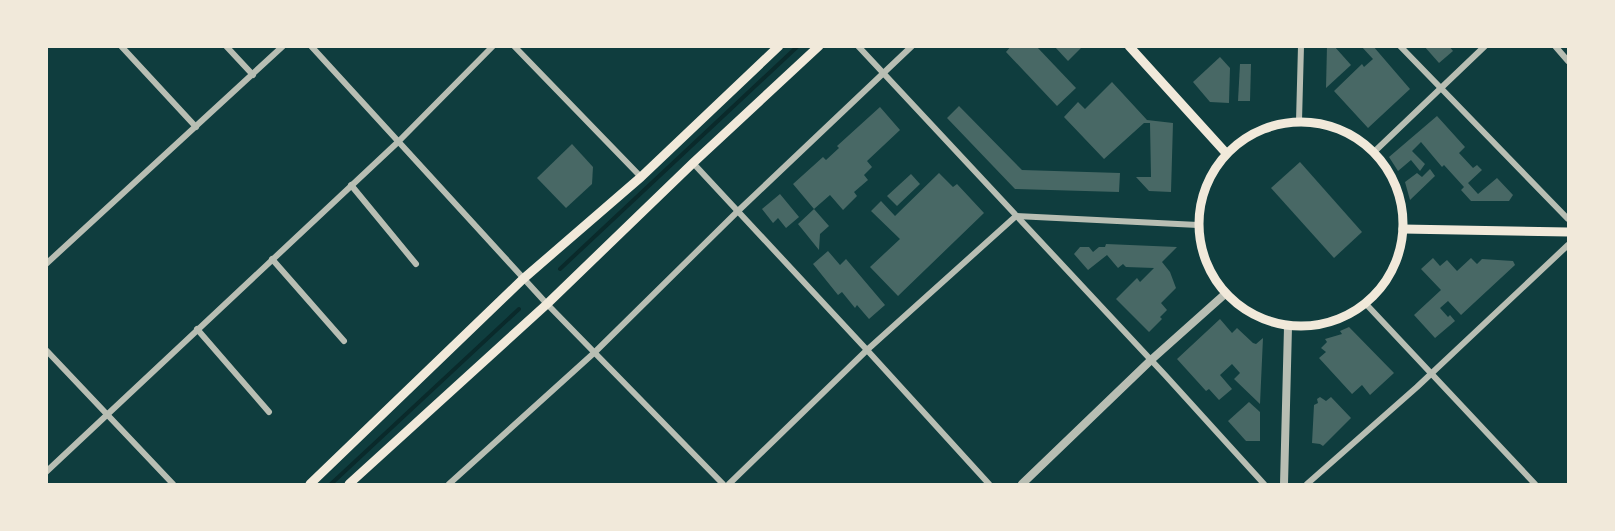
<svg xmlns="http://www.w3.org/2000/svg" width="1615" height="531" viewBox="0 0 1615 531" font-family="Roboto,sans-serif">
<rect width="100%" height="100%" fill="#0f3d3e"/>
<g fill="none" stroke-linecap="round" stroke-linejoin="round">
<g stroke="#0a2a2b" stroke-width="4">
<path d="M560,269L798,46"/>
<path d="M331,484L519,309"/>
</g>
</g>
<g fill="#486865">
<path d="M1011,46H1036L1076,88L1057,106L1006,52Z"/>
<path d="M1054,46H1083L1068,61Z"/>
<path d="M1327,46H1334L1351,65L1326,88Z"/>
<path d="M1361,46H1373L1410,89L1368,128L1334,91L1362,64L1364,67L1373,59Z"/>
<path d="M1424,46H1449L1453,51L1439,63Z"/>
<path d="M1220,57L1230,68L1229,103L1210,102L1193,82Z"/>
<path d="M1240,64H1251L1250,101H1238Z"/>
<path d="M1112,82L1147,120L1173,123L1171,192L1149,191L1136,177H1151L1150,123H1144L1104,159L1064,117L1078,102L1085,109Z"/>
<path d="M959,106L1022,170L1120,173L1119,192L1015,189L947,118Z"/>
<path d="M880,107L900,130L867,161L872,167L864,175L868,180L854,192L857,196L843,210L830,195L814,209L793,184L823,157L826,160L839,148L837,146Z"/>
<path d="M1437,116L1465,147L1459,153L1473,168L1477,165L1482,170L1468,183L1478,194L1497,178L1513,195L1509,201H1471L1461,190L1464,187L1444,165L1442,167L1421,142L1412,151L1425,164L1420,171L1411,160L1398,171L1389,157Z"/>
<path d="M572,144L593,167L592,184L566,208L537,178Z"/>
<path d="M1300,162L1362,232L1334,258L1271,188Z"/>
<path d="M1430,169L1435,176L1410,200L1405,182L1417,173L1422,177Z"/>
<path d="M939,173L953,187L957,184L984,213L898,296L870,267L900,239L871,211L881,201L895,216Z"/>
<path d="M911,174L920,184L897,206L887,196Z"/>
<path d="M780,194L799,217L786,228L778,218L773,223L762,209Z"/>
<path d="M814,209L829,226L820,234L819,250L798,224Z"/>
<path d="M1106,244L1177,247L1162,262L1170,272L1176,288L1161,303L1167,310L1160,317L1162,319L1149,332L1116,299L1137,278L1140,282L1154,268L1126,267L1123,264L1118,268L1107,255L1088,270L1074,254L1080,247H1089L1093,252L1099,247H1105Z"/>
<path d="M828,251L840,265L846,259L885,305L869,319L857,305L855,308L842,292L838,295L813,264Z"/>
<path d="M1433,258L1440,266L1447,260L1457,271L1471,258L1477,264L1482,259L1513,261L1515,265L1461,315L1448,301L1440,308L1448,317L1450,315L1455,321L1435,338L1414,315L1441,290L1421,269Z"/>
<path d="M1220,319L1232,333L1237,328L1253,343L1256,344L1263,338L1260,404L1234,379L1240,373L1232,364L1220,375L1232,389L1219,400L1209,389L1206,391L1177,359Z"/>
<path d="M1349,327L1394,373L1370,395L1362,385L1352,394L1319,358L1326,352L1321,348L1327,342L1325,339L1342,334L1340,331Z"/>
<path d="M1320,397L1326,401L1331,397L1351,418L1323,446L1320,444L1312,443L1314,405L1318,403L1317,399Z"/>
<path d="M1249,402L1260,412V441H1246L1228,421Z"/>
</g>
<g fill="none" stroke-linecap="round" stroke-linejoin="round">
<g stroke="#b8beb3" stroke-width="6">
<path d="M121,46L196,127"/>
<path d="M226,46L253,75"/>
<path d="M311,46L547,304L723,484"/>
<path d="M514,46L641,177"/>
<path d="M858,46L1165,375L1264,484"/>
<path d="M1400,46L1568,219"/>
<path d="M1555,46L1568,61"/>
<path d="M1299,121L1301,46"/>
<path d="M1374,152L1485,46"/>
<path d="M693,163L867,350L989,484"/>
<path d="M351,185L416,264"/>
<path d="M272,259L344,341"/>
<path d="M46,264L283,46"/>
<path d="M1366,304L1535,484"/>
<path d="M197,329L269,412"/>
<path d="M46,350L173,484"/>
<path d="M46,472L398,142L493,46"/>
<path d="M449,484L595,352L738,211L912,46"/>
<path d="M729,484L867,350L1016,216L1198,225"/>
<path d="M1307,484L1417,387L1568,245"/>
</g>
<g stroke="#b8beb3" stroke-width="8">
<path d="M1022,484L1151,360L1225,294"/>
<path d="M1284,484L1288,327"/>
</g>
<g stroke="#f1e9da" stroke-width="9">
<path d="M1129,46L1226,153"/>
<circle cx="1301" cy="224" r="102"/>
<path d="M1403,229L1568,232"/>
<path d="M310,484L523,279L641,177L779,46"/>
<path d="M349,484L547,304L693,163L819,46"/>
</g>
</g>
<rect width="1615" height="531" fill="none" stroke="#f1e9da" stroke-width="96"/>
</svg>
